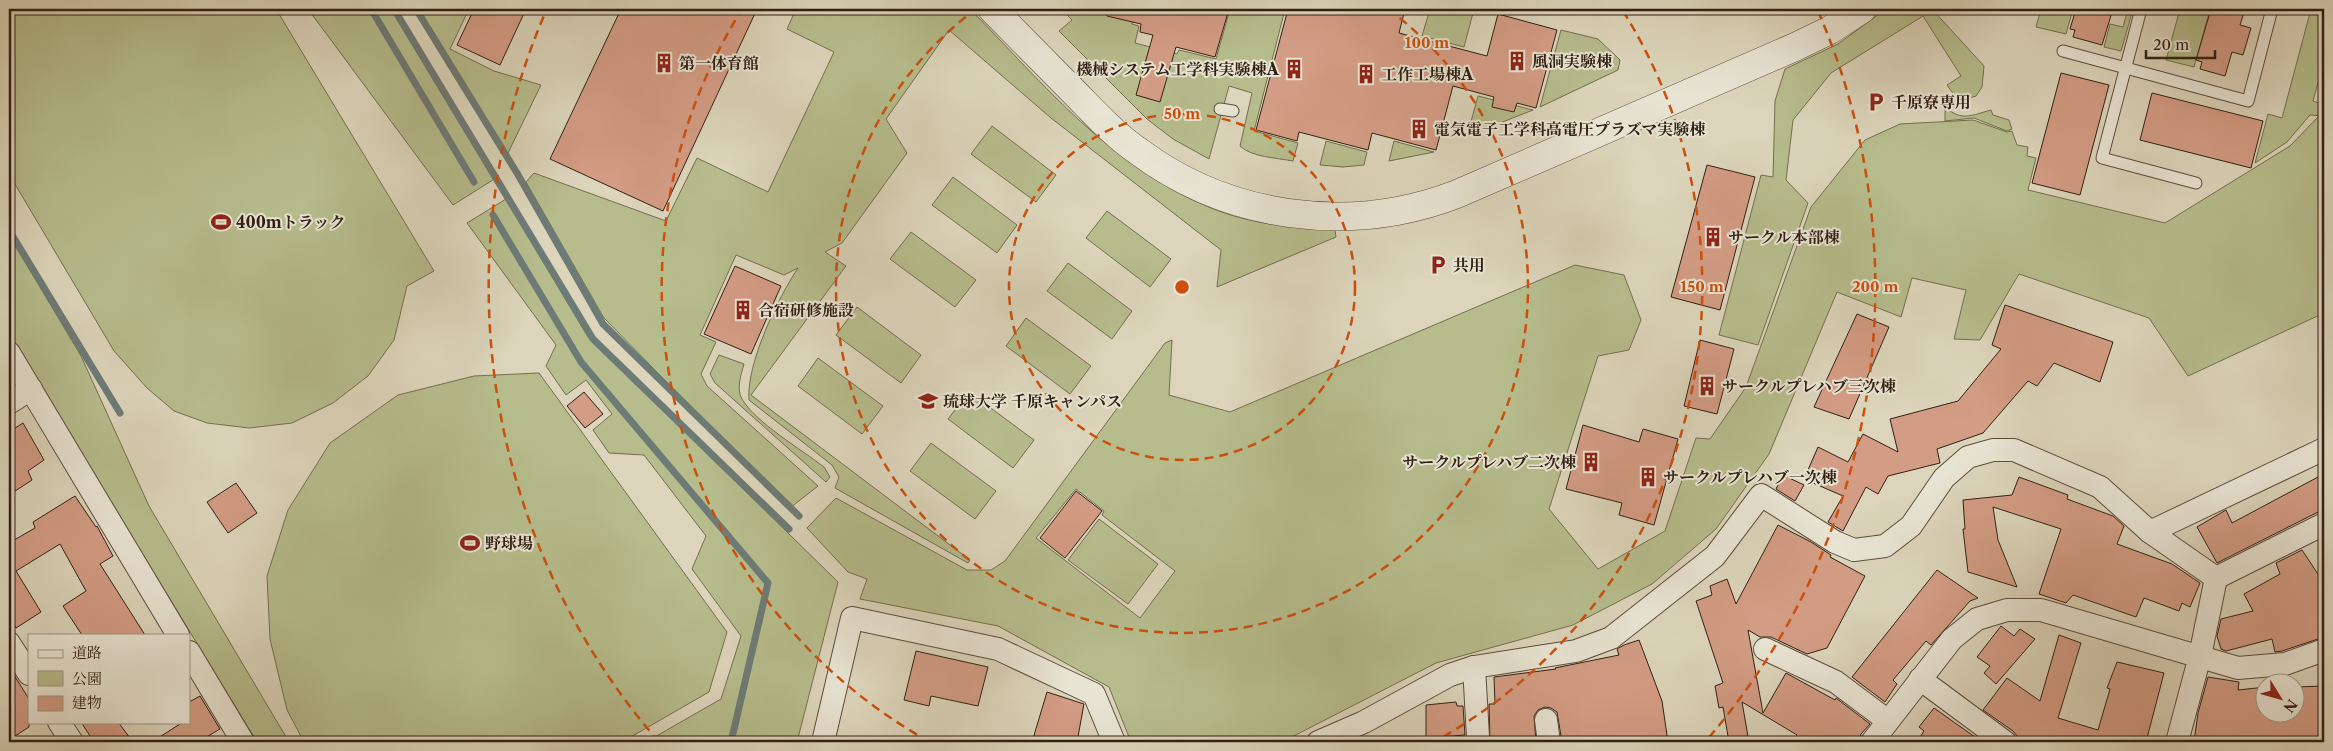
<svg xmlns="http://www.w3.org/2000/svg" width="2333" height="751" viewBox="0 0 2333 751" font-family="'Libre Caslon Text','Noto Serif JP',serif">
<rect width="100%" height="100%" fill="#dcd5bb"/>
<filter id="stains"><feTurbulence type="fractalNoise" baseFrequency=".004" numOctaves="4"/><feColorMatrix values="0 0 0 0 .2 0 0 0 0 .09 0 0 0 0 .02 0 0 0 .5 -.17"/></filter>
<radialGradient id="worn" r=".72"><stop offset=".6" stop-color="#630" stop-opacity="0"/><stop offset="1" stop-color="#630" stop-opacity=".3"/></radialGradient>
<g fill="#b6bc8c" stroke="#746e50" fill-rule="evenodd">
<path d="M9,9H276L434,271L407,286L394,340L368,376L333,403L292,423L249,428L207,423L174,411L147,388L114,351L9,174Z"/>
<path d="M308,9H392L496,178L453,205Z"/>
<path d="M416,9H469L450,49L494,71L541,85L507,155Z"/>
<path d="M796,9H970C1043,83 1112,169 1211,208C1250,224 1293,228 1335,230L1336,237L1217,287L1221,250L1051,118L949,30L886,119L907,153L842,243L825,252L846,266L751,395L970,560L968,563L835,488L839,477L832,465L749,400C746,364 778,298 798,268L784,275L736,255L700,335L716,342L701,374L707,386L818,486L790,508L604,318L526,182L534,173L666,221L697,158L768,192L834,52L787,29Z"/>
<path d="M1061,9H1136L1132,24L1139,26L1135,43L1177,54L1179,50L1216,59L1230,9H1285L1254,131L1298,143L1293,161C1277,158 1251,157 1240,146L1252,93L1229,86L1209,159L1173,139L1147,119L1059,31L1072,20Z"/>
<path d="M1430,9H1474L1464,47L1422,36Z"/>
<path d="M1886,9H1932L1984,66L1982,87L1976,96L1966,99L1955,96L1947,85L1961,76L1923,16L1831,73L1793,120L1786,180L1808,203L1758,345L1719,335L1761,175L1773,177L1775,101L1785,69L1838,44Z"/>
<path d="M2041,9H2073L2066,34L2036,27Z"/>
<path d="M2128,9H2133L2121,51L2104,47L2110,24L2123,27Z"/>
<path d="M2180,9H2210L2194,67L2166,60Z"/>
<path d="M2311,9H2324V60L2313,101L2324,105V116L2310,115L2287,142L2255,163L2268,114L2282,118Z"/>
<path d="M1561,30L1598,39L1620,60L1618,70L1540,107Z"/>
<path d="M1478,96L1533,110L1467,136Z"/>
<path d="M1945,107C1962,122 1972,115 1991,110L1993,115L2009,120L2012,129L2007,131L1974,118L1945,121Z"/>
<path d="M2318,117L2324,118V313L2188,376L2149,318L2019,274L1980,340L1954,339L1966,290L1912,278L1901,317L1837,292L1769,454L1716,529L1652,584L1573,625L1436,663L1282,742H1131L1109,687L998,626L860,599L867,579L848,572L807,528L836,498L967,570H991L1005,561L1165,343L1172,340L1169,395L1230,412L1575,265L1624,275L1641,320L1629,350L1598,356L1549,509L1598,569L1665,531L1696,438L1710,439L1746,387L1811,207L1865,140L1900,124L1973,120L2007,132L2012,131L2017,145L2028,147L2027,156L2036,158L2028,190L2165,223L2290,146ZM1076,489L1104,511L1102,515L1175,571L1140,618L1036,538Z"/>
<path d="M992,126L1056,175L1036,202L971,154Z"/>
<path d="M1326,141L1367,152L1364,165L1343,167L1320,165Z"/>
<path d="M1394,141L1434,152L1389,161Z"/>
<path d="M953,177L1017,225L997,253L932,205Z"/>
<path d="M506,199L588,337L838,582L797,742H646L721,699L741,636L692,569L706,536L644,455L609,453L593,430L612,414L586,380L566,395L546,366L556,345L467,223Z"/>
<path d="M1107,211L1171,259L1150,287L1086,238Z"/>
<path d="M911,232L976,280L955,307L890,259Z"/>
<path d="M9,235L81,356L149,506L289,742H257L9,335Z"/>
<path d="M1068,263L1132,311L1112,339L1047,291Z"/>
<path d="M857,307L921,355L901,383L836,335Z"/>
<path d="M1026,318L1091,366L1070,394L1006,346Z"/>
<path d="M719,355L744,364C741,375 736,389 742,399C755,422 802,450 824,467L830,477L826,482L715,383L710,374Z"/>
<path d="M818,358L883,406L862,434L798,386Z"/>
<path d="M539,373L727,632L709,692L622,742H304L287,710L270,639L267,576L288,510L330,443L398,395L474,376Z"/>
<path d="M969,392L1034,440L1013,468L948,419Z"/>
<path d="M931,443L996,491L975,519L910,471Z"/>
<path d="M1099,519L1158,564L1128,604L1068,560Z"/>
</g>
<g fill="none" stroke-linecap="round" stroke-linejoin="round">
<g stroke="#6d7b77" stroke-width="7">
<path d="M371,9L474,182"/>
<path d="M394,9L593,339L789,529"/>
<path d="M416,9L517,173L603,324L799,516"/>
<path d="M493,215L581,362L768,583L731,742"/>
<path d="M9,230L120,413"/>
</g>
</g>
<g fill="#d39c84" stroke="#322013">
<path d="M474,9H526L500,65L457,45Z"/>
<path d="M621,9H757L663,211L550,159Z"/>
<path d="M1108,9H1229L1215,57L1176,47L1160,102L1136,95L1153,35L1140,32L1141,24L1107,16Z"/>
<path d="M1288,9H1405L1399,33L1487,56L1498,14L1557,30L1536,108L1517,103L1514,112L1492,107L1494,97L1453,86L1436,150L1372,133L1368,150L1299,132L1297,141L1256,130Z"/>
<path d="M2076,9H2113L2102,45L2073,37L2075,30L2070,29Z"/>
<path d="M2211,9H2245L2240,25L2251,28L2243,55L2232,52L2225,76L2200,69L2202,62L2196,60Z"/>
<path d="M2061,73L2109,85L2080,195L2032,183Z"/>
<path d="M2152,93L2263,121L2251,168L2140,140Z"/>
<path d="M1707,165L1755,177L1720,310L1671,297Z"/>
<path d="M735,266L781,286L751,354L704,334Z"/>
<path d="M2005,305L2113,342L2100,382L2054,363L2037,386L2028,381L1983,433L1937,449L1940,463L1888,476L1878,494L1866,487L1843,531L1828,522L1843,496L1804,479L1818,447L1848,462L1863,434L1898,452L1890,419L1958,401L2001,349L1992,345Z"/>
<path d="M1857,314L1889,327L1849,419L1814,407Z"/>
<path d="M1700,340L1734,349L1717,414L1684,406Z"/>
<path d="M584,392L603,414L585,428L567,406Z"/>
<path d="M23,423L44,460L28,471L32,480L9,495V432Z"/>
<path d="M1583,425L1639,442L1643,429L1678,439L1654,525L1619,515L1622,503L1566,489Z"/>
<path d="M1783,475L1804,485L1795,501L1776,489Z"/>
<path d="M2019,477L2068,495L2067,499L2113,516L2124,526L2117,544L2172,564L2200,583L2190,607L2182,603L2179,611L2144,598L2136,617L2073,595L2066,603L2039,594L2061,529L1993,507L1998,540L2017,587L1968,572L1963,529H1965L1963,500L2012,495Z"/>
<path d="M2318,477L2324,487V509L2217,563L2197,527L2226,510L2232,523Z"/>
<path d="M236,483L257,513L228,533L207,502Z"/>
<path d="M1076,491L1102,511L1065,558L1040,538Z"/>
<path d="M75,496L96,527L97,526L113,556L100,564L145,635H82L63,606L86,591L60,544L16,571L41,612L16,628L9,616V543L35,528L33,522Z"/>
<path d="M1778,525L1811,542L1831,555L1830,557L1865,576L1827,648L1807,654L1771,637H1760L1748,630L1763,713L1786,673L1835,700L1836,698L1870,724L1861,734L1859,742H1792L1797,735L1742,702L1749,742H1729L1723,707L1719,708L1715,686L1723,683L1696,601L1712,595L1710,586L1727,579L1736,604Z"/>
<path d="M2302,550L2324,583V637L2282,651L2275,652L2272,639L2226,651L2221,649L2217,636L2221,619L2253,611L2244,594L2280,574L2276,563Z"/>
<path d="M1937,570L1978,598L1970,601L1931,645L1926,641L1893,680L1897,684L1885,702L1852,677Z"/>
<path d="M2001,626L2014,636L2020,629L2035,639L1996,684L1984,673L1990,666L1977,657Z"/>
<path d="M2059,635L2081,643L2058,718L2098,730L2110,689L2107,688L2117,662L2164,673L2146,742H2022L2013,731L1983,710L2007,678L2040,701Z"/>
<path d="M1639,640L1662,701L1668,742H1640L1639,737L1608,742H1562L1557,712L1551,708L1545,707L1538,710L1534,716L1536,742H1490L1489,704H1495L1494,677L1556,669L1555,668L1619,655L1617,649L1624,645Z"/>
<path d="M916,651L988,667L978,706L931,696L929,706L904,700Z"/>
<path d="M9,667L29,699V727L9,740Z"/>
<path d="M2208,677L2239,682L2238,690L2266,687V714H2296V687L2324,686V742H2194L2198,713Z"/>
<path d="M1047,692L1084,704L1077,742H1032Z"/>
<path d="M200,696L220,729L198,742H152L183,722H189V702Z"/>
<path d="M1456,702L1457,706H1463L1465,735L1426,738V705Z"/>
<path d="M1934,708L1982,742H1917L1924,731L1919,727Z"/>
<path d="M81,722H118L133,742H94Z"/>
</g>
<g fill="none" stroke-linecap="round" stroke-linejoin="round">
<defs>
<g id="service">
<path d="M2141,9L2102,158L2196,183"/>
<path d="M2063,51L2248,101L2272,9"/>
<path d="M1220,109L1233,111"/>
</g>
<g id="minor">
<path d="M9,353L178,635"/>
<path d="M9,403L31,389"/>
<path d="M2150,532L2216,578"/>
<path d="M9,643L29,674"/>
<path d="M1765,649L1836,682L1888,721"/>
<path d="M189,652L243,742"/>
<path d="M1474,667L1478,737"/>
<path d="M1920,679L2005,742"/>
<path d="M1546,720L1549,742"/>
<path d="M59,722L72,742"/>
<path d="M823,742L852,618L998,649L1094,694L1114,742"/>
<path d="M1318,742L1364,722L1450,675L1474,667L1576,651L1611,638L1715,556L1761,495L1835,542L1854,550L1885,546L1911,526L1944,478L1968,457L1993,450H2014L2100,487L2150,532L2324,449"/>
<path d="M1872,742L1952,639L1977,619L2007,610H2041L2238,668L2285,664L2324,650"/>
<path d="M2177,742L2200,656L2216,578L2324,524"/>
</g>
<path id="tertiary" d="M992,9C1018,35 1043,61 1069,87C1091,109 1112,133 1138,151C1229,219 1351,235 1457,194L1795,47L1830,30L1862,9"/>
</defs>
<use href="#service" stroke="#5c4d3d" stroke-width="13"/>
<use href="#minor" stroke="#5c4d3d" stroke-width="24"/>
<use href="#tertiary" stroke="#5c4d3d" stroke-width="29"/>
<use href="#service" stroke="#e8e4d3" stroke-width="11"/>
<use href="#minor" stroke="#e8e4d3" stroke-width="22"/>
<use href="#tertiary" stroke="#e8e4d3" stroke-width="28"/>
</g>
<g fill="none" stroke="#cd500d" stroke-width="2.5" stroke-dasharray="9 6">
<circle cx="1182" cy="287" r="173"/>
<path d="M1388 9A346 346 0 1 1 976 9"/>
<path d="M930 742A520 520 0 0 1 741 11M1623 11A520 520 0 0 1 1434 742"/>
<path d="M659 742A693 693 0 0 1 546 11M1818 11A693 693 0 0 1 1705 742"/>
</g>
<defs>
<symbol id="building-bare" viewBox="-9 -9 18 18"><path d="M-4-6H4V6H1V3H-1V6H-4ZM-2.5-4.3h1.7v1.8h-1.7ZM.8-4.3h1.7v1.8H.8ZM-2.5-1h1.7V.8h-1.7ZM.8-1h1.7V.8H.8Z" fill="#8f2418" stroke="#e8e4d3" stroke-width="2.5" paint-order="stroke"/></symbol>
<symbol id="parking-bare" viewBox="-9 -9 18 18"><path d="M-3.5-5.5H1a3.5 3.5 0 0 1 0 7H-1V5.5H-3.5ZM-1-3.4V-.6H.8a1.4 1.4 0 0 0 0-2.8Z" fill="#8f2418" stroke="#e8e4d3" stroke-width="2.5" paint-order="stroke"/></symbol>
<symbol id="stadium-bare" viewBox="-9 -9 18 18"><path d="M0-5a6.5 5 0 1 0 0 10a6.5 5 0 1 0 0-10ZM-3.5-1.8h7v3.6h-7Z" fill="#8f2418" stroke="#e8e4d3" stroke-width="2.5" paint-order="stroke"/></symbol>
<symbol id="university-bare" viewBox="-9 -9 18 18"><path d="M0-5L7-2L0 1L-7-2ZM-4 1L0 2.5L4 1V4Q0 6-4 4Z" fill="#8f2418" stroke="#e8e4d3" stroke-width="2.5" paint-order="stroke"/></symbol>
</defs>
<g fill-rule="evenodd">
<use href="#building-bare" x="1503" y="47" width="28" height="28"/>
<use href="#building-bare" x="650" y="49" width="28" height="28"/>
<use href="#building-bare" x="1280" y="55" width="28" height="28"/>
<use href="#building-bare" x="1352" y="60" width="28" height="28"/>
<use href="#parking-bare" x="1862" y="88" width="28" height="28"/>
<use href="#building-bare" x="1405" y="115" width="28" height="28"/>
<use href="#stadium-bare" x="207" y="208" width="28" height="28"/>
<use href="#building-bare" x="1699" y="223" width="28" height="28"/>
<use href="#parking-bare" x="1424" y="251" width="28" height="28"/>
<use href="#building-bare" x="729" y="296" width="28" height="28"/>
<use href="#building-bare" x="1693" y="372" width="28" height="28"/>
<use href="#university-bare" x="914" y="387" width="28" height="28"/>
<use href="#building-bare" x="1577" y="448" width="28" height="28"/>
<use href="#building-bare" x="1634" y="463" width="28" height="28"/>
<use href="#stadium-bare" x="456" y="529" width="28" height="28"/>
</g>
<g text-anchor="middle" dominant-baseline="central" stroke-width="4" stroke-linejoin="round" paint-order="stroke">
<g font-size="16" font-weight="bold" fill="#322013" stroke="#e8e4d3" text-anchor="start">
<text x="1532" y="61">風洞実験棟</text>
<text x="679" y="63">第一体育館</text>
<text x="1279" y="69" text-anchor="end">機械システム工学科実験棟A</text>
<text x="1381" y="74">工作工場棟A</text>
<text x="1891" y="102">千原寮専用</text>
<text x="1434" y="129">電気電子工学科高電圧プラズマ実験棟</text>
<text x="236" y="222">400mトラック</text>
<text x="1728" y="237">サークル本部棟</text>
<text x="1453" y="265">共用</text>
<text x="758" y="310">合宿研修施設</text>
<text x="1722" y="386">サークルプレハブ三次棟</text>
<text x="943" y="401">琉球大学 千原キャンパス</text>
<text x="1576" y="462" text-anchor="end">サークルプレハブ二次棟</text>
<text x="1663" y="477">サークルプレハブ一次棟</text>
<text x="485" y="543">野球場</text>
</g>
</g>
<circle cx="1182" cy="287" r="8" fill="#cd500d" stroke="#e8e4d3" stroke-width="2.5"/>
<g font-size="15" text-anchor="middle" font-weight="bold" fill="#cd500d" stroke="#e8e4d3" stroke-width="4" stroke-linejoin="round" paint-order="stroke">
<text x="1427" y="48">100 m</text>
<text x="1182" y="119">50 m</text>
<text x="1702" y="292">150 m</text>
<text x="1875" y="292">200 m</text>
</g>
<rect width="2333" height="751" fill="none" stroke="#dcd5bb" stroke-width="30"/>
<rect x="10" y="10" width="2313" height="731" fill="none" stroke="#322013" stroke-width="2.5"/>
<rect x="15" y="15" width="2303" height="721" fill="none" stroke="#322013"/>
<rect x="28" y="634" width="162" height="90" fill="#e8e4d3" stroke="#9f9686"/>
<rect x="38" y="650" width="25" height="8" fill="#e8e4d3" stroke="#9f9686"/>
<text x="72" y="658" font-size="15" fill="#322013">道路</text>
<rect x="38" y="671" width="25" height="15" fill="#b6bc8c" stroke="#9f9686"/>
<text x="72" y="684" font-size="15" fill="#322013">公園</text>
<rect x="38" y="696" width="25" height="15" fill="#d39c84" stroke="#9f9686"/>
<text x="72" y="708" font-size="15" fill="#322013">建物</text>
<g transform="translate(2280 698) rotate(127)"><circle r="24" fill="#e8e4d3" stroke="#9f9686"/>
<path d="M0-4L9 19L0 12L-9 19Z" fill="#8f2418"/>
<text y="-8" font-size="14" font-weight="bold" text-anchor="middle" fill="#322013">N</text>
</g>
<path d="M2146 50v8h69v-8" fill="none" stroke="#322013" stroke-width="2.5"/>
<text x="2153" y="50" font-size="15" fill="#322013" stroke="#e8e4d3" stroke-width="4" paint-order="stroke">20 m</text>
<rect width="100%" height="100%" filter="url(#stains)"/>
<rect width="100%" height="100%" fill="url(#worn)"/>
</svg>
